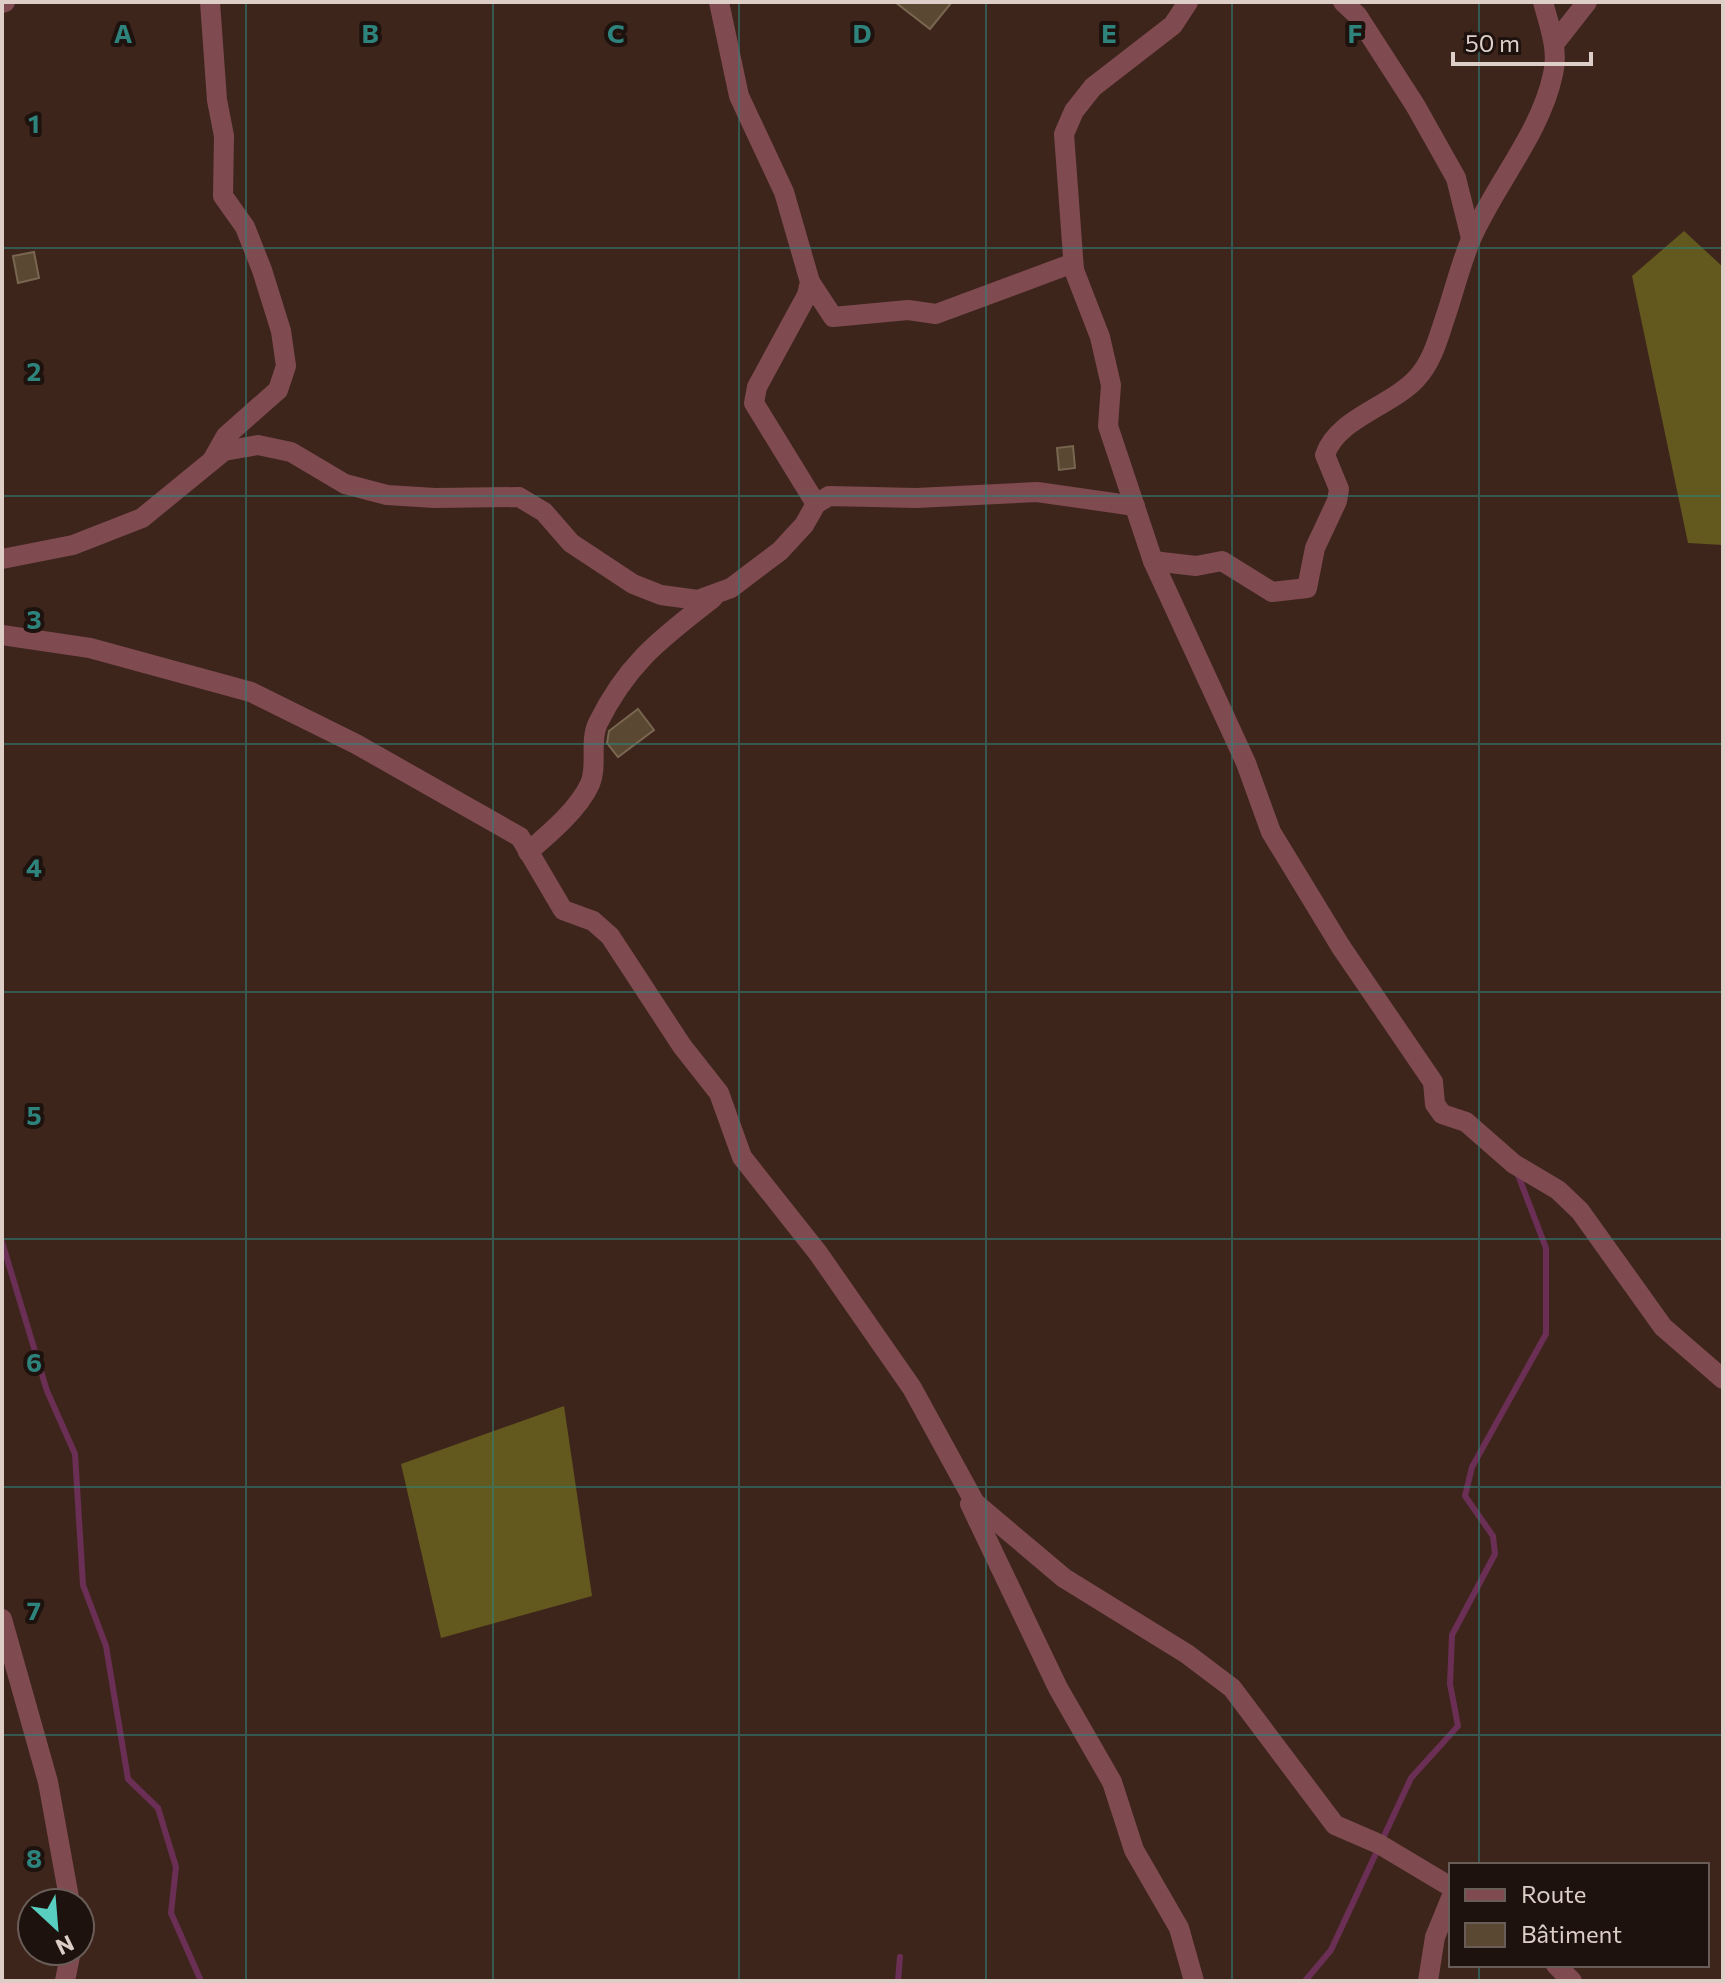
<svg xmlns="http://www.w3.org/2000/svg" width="1725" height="1983" viewBox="0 0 1725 1983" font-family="Commissioner,sans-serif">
<rect width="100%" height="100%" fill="#3e251c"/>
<g fill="#63581e">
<path d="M1684,231L1723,267V545L1688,543L1632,276Z"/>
<path d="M564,1406L592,1596L441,1638L401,1464Z"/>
</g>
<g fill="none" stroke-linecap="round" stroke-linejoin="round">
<g stroke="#6b2f55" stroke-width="6">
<path d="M2,1242L47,1391L75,1454L83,1585L106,1646L128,1779L158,1808L176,1867L171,1913L201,1981"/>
<path d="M898,1981L900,1957"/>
<path d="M1305,1981L1331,1950L1411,1778L1458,1726L1450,1684L1452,1635L1495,1554L1493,1536L1465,1496L1472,1467L1546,1334V1248L1518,1175"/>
</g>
</g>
<g fill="#5a4833" stroke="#796650" stroke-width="2">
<path d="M895,2H952L930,29Z"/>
<path d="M34,252L39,278L18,283L13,256Z"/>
<path d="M1073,446L1075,468L1059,470L1057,448Z"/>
<path d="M638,709L654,730L618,757L607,743L609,731Z"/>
</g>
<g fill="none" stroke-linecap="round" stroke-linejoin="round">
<g stroke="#7f4b51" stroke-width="20">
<path d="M210,2L217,100L224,136L223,196L245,227L262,270L281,331L286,366L278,390L226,436L213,459"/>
<path d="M719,2L739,96L784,192L810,282L807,295L757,387L754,403L816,504"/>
<path d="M1343,2L1357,15L1415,105L1456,178L1471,238"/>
<path d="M2,3L5,2"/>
<path d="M1554,44L1587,2"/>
<path d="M1074,270L1064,134L1074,111L1093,87L1173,25L1188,2"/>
<path d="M810,282L833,317L908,310L936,314L1068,265L1074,270L1100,337L1111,385L1108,426L1153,561L1246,763L1271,832L1341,947L1433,1082L1435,1104L1442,1114L1466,1122L1514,1164L1558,1190L1580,1211L1663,1327L1723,1379"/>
<path d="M2,559L73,545L142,518L224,451L258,445L291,452L345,484L387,495L435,498L519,497L544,512L571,543L633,584L661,595L698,600L731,588L780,551L804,525L816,504L829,496L916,498L1037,492L1135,506"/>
<path d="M1153,561L1196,566L1222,561L1272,592L1307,588L1315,548L1337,501L1339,489L1325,455C1337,418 1392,406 1417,378C1432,362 1438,339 1445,318C1454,292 1461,262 1472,237C1496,183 1541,132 1553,74C1559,50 1549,25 1543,2"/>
<path d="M2,635L90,648L251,692L356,744L520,837L563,910L593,921L610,936L682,1046L719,1093L742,1157L818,1253L912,1388L975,1503L1064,1578L1187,1654L1232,1688L1335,1825L1379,1844L1451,1887"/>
<path d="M528,852C549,834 578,810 590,784C598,766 589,741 598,723C628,662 662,638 713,598"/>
<path d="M970,1504L1058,1688L1112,1782L1134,1850L1179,1928L1194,1981"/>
<path d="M2,1619L48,1782L70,1903"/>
<path d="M1556,1965L1572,1981"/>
<path d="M65,1981L71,1951"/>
<path d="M1428,1981L1435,1937L1451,1898"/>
</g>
</g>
<path fill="none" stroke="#2e837c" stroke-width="2" stroke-opacity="0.55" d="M246,2V1981M493,2V1981M739,2V1981M986,2V1981M1232,2V1981M1479,2V1865M2,248H1723M2,496H1723M2,744H1723M2,992H1723M2,1239H1723M2,1487H1723M2,1735H1723M1479,1965V1981"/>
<g font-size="26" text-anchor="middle" font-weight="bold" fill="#2e837c" stroke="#1d120d" stroke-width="8" stroke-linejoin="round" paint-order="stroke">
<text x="123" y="43">A</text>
<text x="370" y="43">B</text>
<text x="616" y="43">C</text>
<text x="862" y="43">D</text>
<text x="1109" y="43">E</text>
<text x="1355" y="43">F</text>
<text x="34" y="133">1</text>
<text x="34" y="381">2</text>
<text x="34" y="629">3</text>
<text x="34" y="877">4</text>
<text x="34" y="1125">5</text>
<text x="34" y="1372">6</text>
<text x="34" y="1620">7</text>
<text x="34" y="1868">8</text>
</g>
<rect width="1725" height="1983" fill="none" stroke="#decec8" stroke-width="8"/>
<rect x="1449" y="1863" width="260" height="104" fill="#1d120d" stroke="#6a5d58" stroke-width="2"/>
<rect x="1465" y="1889" width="40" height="12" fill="#7f4b51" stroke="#6a5d58" stroke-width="2"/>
<text x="1521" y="1903" font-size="24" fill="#decec8">Route</text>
<rect x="1465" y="1923" width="40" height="24" fill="#5a4833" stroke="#6a5d58" stroke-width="2"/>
<text x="1521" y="1943" font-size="24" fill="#decec8">Bâtiment</text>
<g transform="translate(56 1927) rotate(154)"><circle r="38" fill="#1d120d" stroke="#6a5d58" stroke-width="2"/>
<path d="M0-6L14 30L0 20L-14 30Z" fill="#58cec0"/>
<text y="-12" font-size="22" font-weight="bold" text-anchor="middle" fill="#decec8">N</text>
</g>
<path d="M1453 52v12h138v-12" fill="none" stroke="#decec8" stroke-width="4"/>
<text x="1465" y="52" font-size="24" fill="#decec8" stroke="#1d120d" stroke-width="6" paint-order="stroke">50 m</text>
</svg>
